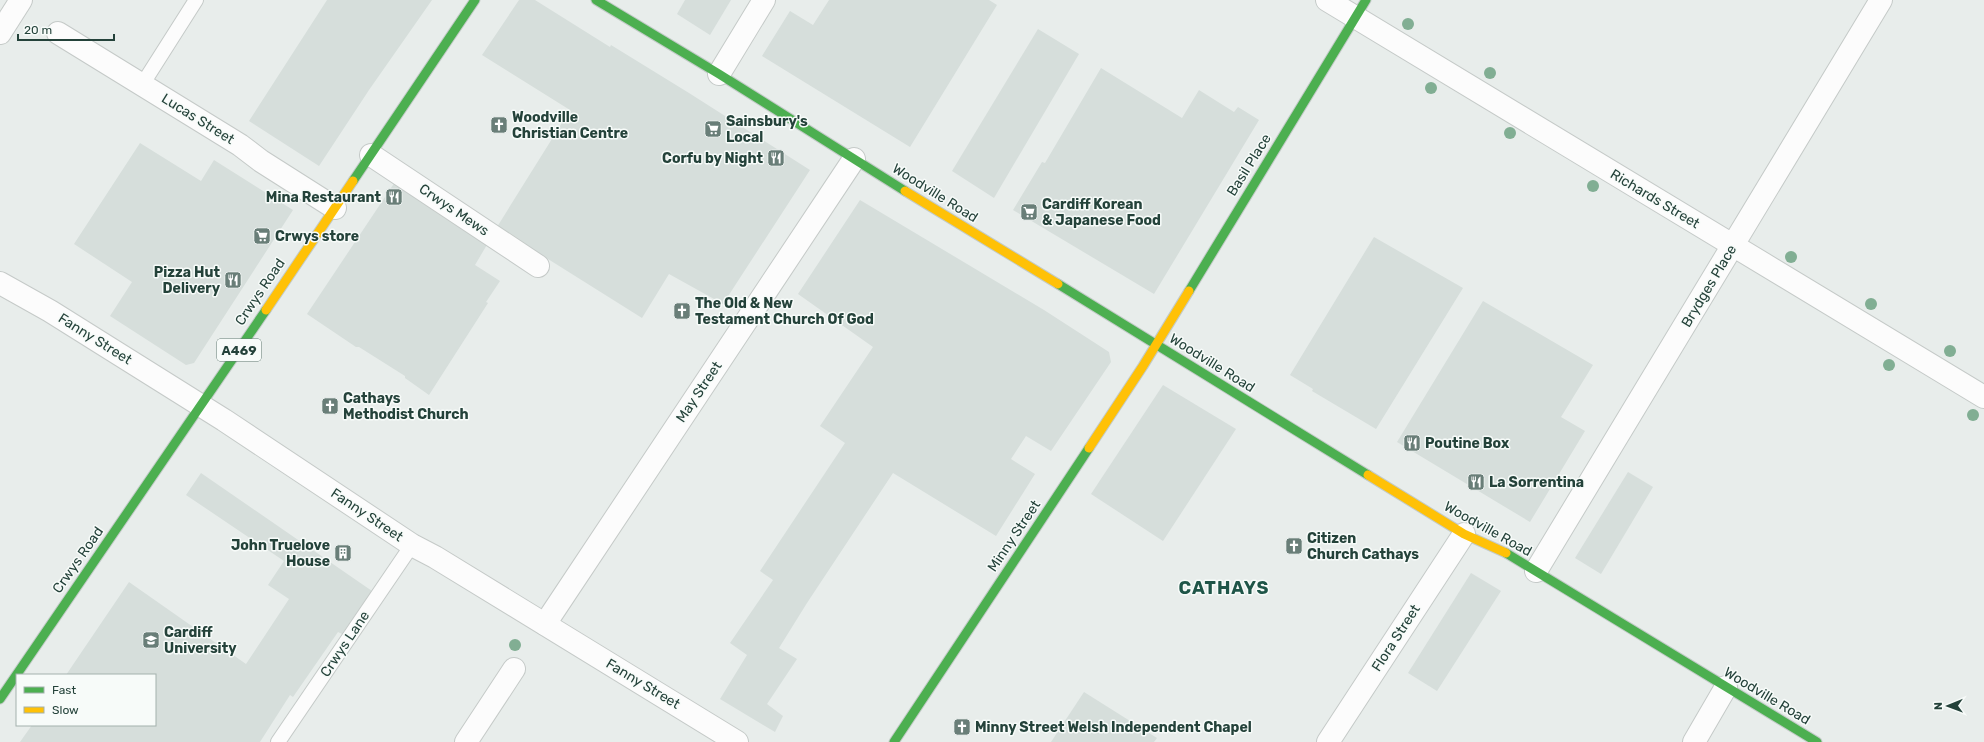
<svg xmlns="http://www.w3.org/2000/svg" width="1984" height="742" viewBox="0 0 1984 742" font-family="Rubik,sans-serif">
<rect width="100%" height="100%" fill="#e8edeb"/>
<g fill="#d6dedb">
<path d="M327,0H432L369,90L319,166L249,121Z"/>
<path d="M519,0H535L610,47L611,45L689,93L810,170L723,304L669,274L642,318L497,227L570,110L482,55Z"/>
<path d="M685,0H731L710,35L677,14Z"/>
<path d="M829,0H989L997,5L910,147L762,56L790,11L813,25Z"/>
<path d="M1038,29L1079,54L994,198L952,171Z"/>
<path d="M1101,68L1182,118L1199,90L1234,112L1238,107L1259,120L1154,294L1013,210L1042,162L1045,163Z"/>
<path d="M140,143L201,181L214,160L293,210L194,363L186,365L110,316L132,282L74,244Z"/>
<path d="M397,179L488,243L475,265L500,281L486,302L488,303L429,395L405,378V376L359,347H356L307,314Z"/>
<path d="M860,200L1044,310L1109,352L1111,362L1051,451L1026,436L1011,459L1035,474L996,536L893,473L807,603L779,648L797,659L767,704L783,716L775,732L720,699L747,655L730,643L773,580L760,571L845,443L820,426L873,347L798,294Z"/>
<path d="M1374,237L1463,288L1376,429L1312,391L1313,389L1290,375Z"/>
<path d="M1483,301L1593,365L1561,417L1585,431L1530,522L1397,442Z"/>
<path d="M1163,385L1236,429L1163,541L1091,494Z"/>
<path d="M1628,472L1653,487L1601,574L1575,558Z"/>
<path d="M201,473L372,591L342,634L338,632L293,697L290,695L260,742H20L32,725H155V675H66L129,582L246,664L289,599L268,585L284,561L186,495Z"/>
<path d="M1471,573L1501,591L1437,691L1408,673Z"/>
<path d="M1084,692L1157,738L1154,742H1051Z"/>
</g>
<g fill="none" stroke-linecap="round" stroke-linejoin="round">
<defs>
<g id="lane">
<path d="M142,85L196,0"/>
<path d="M278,742L412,545"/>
</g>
<g id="street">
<path d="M1327,0L1984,397"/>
<path d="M0,33L21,0"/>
<path d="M58,33L240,145L261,161L335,208"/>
<path d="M719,74L764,0"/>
<path d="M371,155L538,266"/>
<path d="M0,283L50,311L224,420L412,545L435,557L737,742"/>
<path d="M1536,571L1881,0"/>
<path d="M545,624L854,159"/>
<path d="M466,742L514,669"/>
<path d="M1328,742L1464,534"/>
<path d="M1694,742L1726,687"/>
</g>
<g id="fast">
<path d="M596,0L719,74L905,191"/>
<path d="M353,181L475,0"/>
<path d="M1058,284L1368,475"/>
<path d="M1189,291L1366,0"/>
<path d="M1506,553L1817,742"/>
<path d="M0,699L266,310"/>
<path d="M894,742L1089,448"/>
</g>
<g id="slow">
<path d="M905,191L1058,284"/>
<path d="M266,310L353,181"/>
<path d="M1089,448L1143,366L1189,291"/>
<path d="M1368,475L1464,534L1506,553"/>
</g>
</defs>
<use href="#lane" stroke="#c5cac8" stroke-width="16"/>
<use href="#street" stroke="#c5cac8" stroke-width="24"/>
<use href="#fast" stroke="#c3cbc8" stroke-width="11"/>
<use href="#slow" stroke="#c3cbc8" stroke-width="11"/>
<use href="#lane" stroke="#fcfcfc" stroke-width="14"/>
<use href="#street" stroke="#fcfcfc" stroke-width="22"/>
<use href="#fast" stroke="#4caf50" stroke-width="9"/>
<use href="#slow" stroke="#ffc107" stroke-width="9"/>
</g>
<g fill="#81ae93">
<circle cx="1408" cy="24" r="6"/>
<circle cx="1490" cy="73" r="6"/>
<circle cx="1431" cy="88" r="6"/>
<circle cx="1510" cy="133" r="6"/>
<circle cx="1593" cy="186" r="6"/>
<circle cx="1791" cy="257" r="6"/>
<circle cx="1871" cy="304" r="6"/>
<circle cx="1950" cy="351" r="6"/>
<circle cx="1889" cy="365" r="6"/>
<circle cx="1973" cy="415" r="6"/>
<circle cx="515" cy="645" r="6"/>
</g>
<defs>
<symbol id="church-square" viewBox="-11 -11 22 22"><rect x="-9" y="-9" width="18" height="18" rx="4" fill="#697e78" stroke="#f7fbf9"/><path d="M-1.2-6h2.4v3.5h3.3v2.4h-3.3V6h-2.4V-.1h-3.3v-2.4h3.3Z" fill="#fff"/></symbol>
<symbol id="supermarket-square" viewBox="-11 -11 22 22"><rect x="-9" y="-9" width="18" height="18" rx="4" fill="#697e78" stroke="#f7fbf9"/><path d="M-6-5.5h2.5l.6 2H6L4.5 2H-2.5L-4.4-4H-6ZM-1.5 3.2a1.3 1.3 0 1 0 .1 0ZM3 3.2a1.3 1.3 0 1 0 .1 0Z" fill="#fff"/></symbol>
<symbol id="restaurant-square" viewBox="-11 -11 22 22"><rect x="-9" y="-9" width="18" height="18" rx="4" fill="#697e78" stroke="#f7fbf9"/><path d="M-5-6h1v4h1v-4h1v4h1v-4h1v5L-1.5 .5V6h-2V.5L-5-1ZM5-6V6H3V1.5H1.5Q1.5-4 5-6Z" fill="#fff"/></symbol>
<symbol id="building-square" viewBox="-11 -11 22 22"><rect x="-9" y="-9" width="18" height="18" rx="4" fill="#697e78" stroke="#f7fbf9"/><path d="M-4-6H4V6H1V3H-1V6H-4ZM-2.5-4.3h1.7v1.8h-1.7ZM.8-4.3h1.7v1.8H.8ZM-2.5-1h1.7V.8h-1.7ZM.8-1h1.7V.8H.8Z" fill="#fff"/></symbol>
<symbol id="university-square" viewBox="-11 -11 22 22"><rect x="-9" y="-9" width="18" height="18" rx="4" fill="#697e78" stroke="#f7fbf9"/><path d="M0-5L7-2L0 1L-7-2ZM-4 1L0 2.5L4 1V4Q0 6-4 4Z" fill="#fff"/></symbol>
</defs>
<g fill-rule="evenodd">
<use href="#church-square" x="489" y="115" width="20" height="20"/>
<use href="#supermarket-square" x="703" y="119" width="20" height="20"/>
<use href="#restaurant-square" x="766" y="148" width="20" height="20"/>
<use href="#restaurant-square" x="384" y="187" width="20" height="20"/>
<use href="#supermarket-square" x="1019" y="202" width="20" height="20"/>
<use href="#supermarket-square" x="252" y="226" width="20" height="20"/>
<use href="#restaurant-square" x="223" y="270" width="20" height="20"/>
<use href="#church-square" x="672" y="301" width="20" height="20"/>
<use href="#church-square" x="320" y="396" width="20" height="20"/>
<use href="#restaurant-square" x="1402" y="433" width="20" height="20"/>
<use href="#restaurant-square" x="1466" y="472" width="20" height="20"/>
<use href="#church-square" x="1284" y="536" width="20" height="20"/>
<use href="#building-square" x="333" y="543" width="20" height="20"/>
<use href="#university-square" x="141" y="630" width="20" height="20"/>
<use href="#church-square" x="952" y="717" width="20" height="20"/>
</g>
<g text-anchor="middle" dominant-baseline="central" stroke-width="3" stroke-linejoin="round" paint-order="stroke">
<rect fill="#f7fbf9" stroke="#637a73" stroke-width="1" x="217" y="339" width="44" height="22" rx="3"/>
<g font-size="13" font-weight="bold" fill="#24423a">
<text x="239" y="350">A469</text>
</g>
<g font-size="14" font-weight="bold" fill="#24423a" stroke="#f7fbf9" text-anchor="start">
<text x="512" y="117">Woodville<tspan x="512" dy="16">Christian Centre</tspan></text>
<text x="726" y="121">Sainsbury's<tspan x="726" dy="16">Local</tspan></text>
<text x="763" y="158" text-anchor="end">Corfu by Night</text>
<text x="381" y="197" text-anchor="end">Mina Restaurant</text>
<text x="1042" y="204">Cardiff Korean<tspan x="1042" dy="16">&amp; Japanese Food</tspan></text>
<text x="275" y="236">Crwys store</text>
<text x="220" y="272" text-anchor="end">Pizza Hut<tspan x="220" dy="16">Delivery</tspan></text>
<text x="695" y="303">The Old &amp; New<tspan x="695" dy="16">Testament Church Of God</tspan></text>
<text x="343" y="398">Cathays<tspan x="343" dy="16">Methodist Church</tspan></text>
<text x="1425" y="443">Poutine Box</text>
<text x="1489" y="482">La Sorrentina</text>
<text x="1307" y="538">Citizen<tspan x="1307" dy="16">Church Cathays</tspan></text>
<text x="330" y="545" text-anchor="end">John Truelove<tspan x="330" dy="16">House</tspan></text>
<text x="164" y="632">Cardiff<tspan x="164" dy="16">University</tspan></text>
<text x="975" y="727">Minny Street Welsh Independent Chapel</text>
</g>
<g font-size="14" fill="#24423a" stroke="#f7fbf9">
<text transform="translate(198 119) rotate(32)">Lucas Street</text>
<text transform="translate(1249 165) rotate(-58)">Basil Place</text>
<text transform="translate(935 193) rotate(32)">Woodville Road</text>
<text transform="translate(1655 199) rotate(31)">Richards Street</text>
<text transform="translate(454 210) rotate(34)">Crwys Mews</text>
<text transform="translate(1709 286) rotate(-59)">Brydges Place</text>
<text transform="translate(260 292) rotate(-56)">Crwys Road</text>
<text transform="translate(95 339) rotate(32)">Fanny Street</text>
<text transform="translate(1212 363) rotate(32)">Woodville Road</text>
<text transform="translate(699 392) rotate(-56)">May Street</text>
<text transform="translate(367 515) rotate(34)">Fanny Street</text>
<text transform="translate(1488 529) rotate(29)">Woodville Road</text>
<text transform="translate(1014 536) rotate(-56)">Minny Street</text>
<text transform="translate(78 560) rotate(-55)">Crwys Road</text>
<text transform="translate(1396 638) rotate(-57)">Flora Street</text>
<text transform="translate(345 644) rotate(-56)">Crwys Lane</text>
<text transform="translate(643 684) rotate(31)">Fanny Street</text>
<text transform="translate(1767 696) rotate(31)">Woodville Road</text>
</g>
<g font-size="18" font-weight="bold" letter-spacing="1" fill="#1f5548" stroke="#f7fbf9">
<text x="1224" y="588">CATHAYS</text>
</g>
</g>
<rect x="16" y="674" width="140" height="52" fill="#f7fbf9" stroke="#a3b1ad"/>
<rect x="24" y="687" width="20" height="6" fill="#4caf50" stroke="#a3b1ad"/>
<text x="52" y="694" font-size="12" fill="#24423a">Fast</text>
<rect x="24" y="707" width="20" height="6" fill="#ffc107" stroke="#a3b1ad"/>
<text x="52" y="714" font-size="12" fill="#24423a">Slow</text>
<g transform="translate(1948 706) rotate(269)" stroke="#f7fbf9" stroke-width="3" paint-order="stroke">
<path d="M0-3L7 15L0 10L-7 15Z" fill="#24423a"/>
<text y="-6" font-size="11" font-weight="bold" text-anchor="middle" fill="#24423a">N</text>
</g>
<path d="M18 34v6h96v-6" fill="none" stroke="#24423a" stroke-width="2"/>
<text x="24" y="34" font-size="12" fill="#24423a" stroke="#f7fbf9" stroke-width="3" paint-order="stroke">20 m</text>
</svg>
